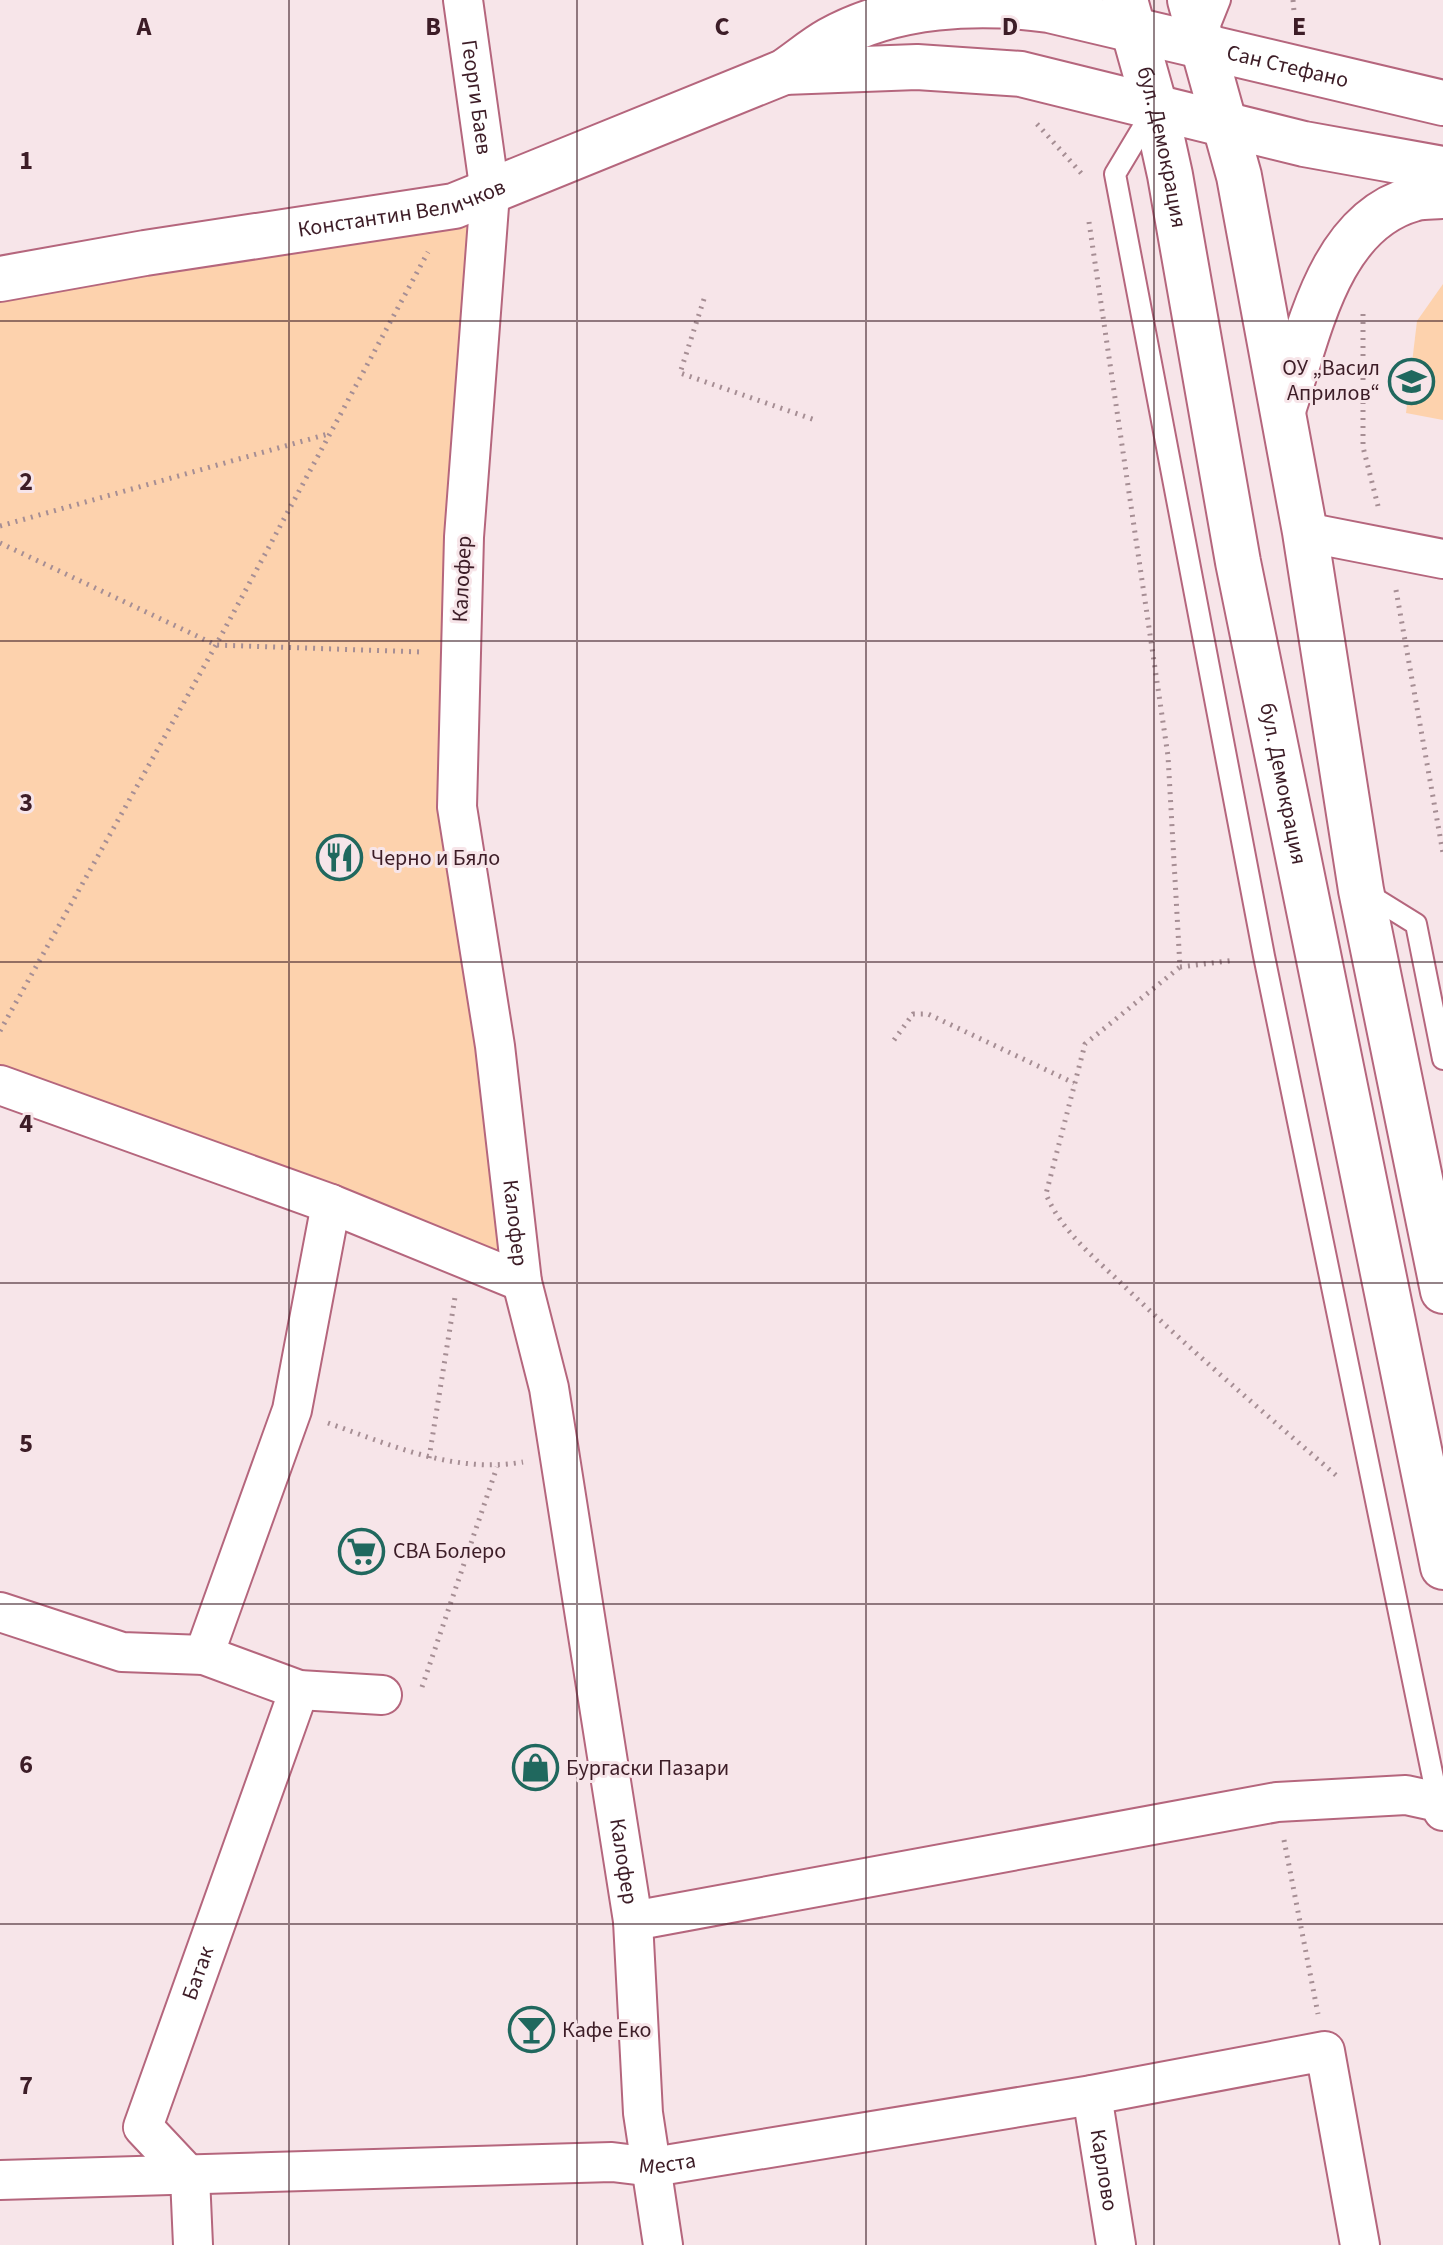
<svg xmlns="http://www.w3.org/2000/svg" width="1443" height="2245" viewBox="0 0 1443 2245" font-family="'Source Sans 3',sans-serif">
<rect width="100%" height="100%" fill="#f7e5e9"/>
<g fill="#fdd2ad">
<path d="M490,193L459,653L522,1282L0,1085V279Z"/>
<path d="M1443,284V420L1406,413L1417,321Z"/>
</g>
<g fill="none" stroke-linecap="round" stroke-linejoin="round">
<defs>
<g id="lane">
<path d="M1206,35L1220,0"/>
<path d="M1151,114L1115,174L1264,956L1438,1802"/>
<path d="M1366,893L1416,924L1443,1059"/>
</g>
<g id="street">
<path id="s1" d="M463,0L490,193L464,537L457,807L495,1046L522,1282L549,1388L633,1921L643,2113L663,2245"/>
<path d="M1305,532L1443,559"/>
<path d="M0,1085L331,1204L522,1282"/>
<path d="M0,1612L122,1652L204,1655L299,1690L382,1695"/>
<path d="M204,1655L292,1410L331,1204"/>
<path d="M633,1921L1277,1802L1406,1795L1438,1802L1443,1811"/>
<path id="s2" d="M1092,2095L1116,2245"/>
<path id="s3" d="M0,2180L612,2162L653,2167L1092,2095L1325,2051L1360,2245"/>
<path id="s4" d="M193,2245L190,2177L143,2127L299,1690"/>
</g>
<g id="secondary">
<path id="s5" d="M1125,0L1155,107L1170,175L1238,562L1443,1567"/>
<path d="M1190,0L1239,176L1305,532L1361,890L1443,1291"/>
<path d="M784,72L917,67L1021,74L1304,144L1443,169"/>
<path id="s6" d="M0,279L145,253L454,206L784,72C799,62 814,49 830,40C894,4 978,0 1049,10L1443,103"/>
<path d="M1283,410C1308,338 1327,223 1413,199C1422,196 1433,197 1443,196"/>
</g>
</defs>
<use href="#lane" stroke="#b5667d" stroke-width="24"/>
<use href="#street" stroke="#b5667d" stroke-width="42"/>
<use href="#secondary" stroke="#b5667d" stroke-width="48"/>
<g stroke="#a68e94" stroke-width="5" stroke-dasharray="2 6" stroke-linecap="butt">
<path d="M1293,0L1295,23"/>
<path d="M1037,124L1082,174"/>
<path d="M1089,222L1168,756L1180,967L1085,1044L1046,1194C1061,1231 1095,1258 1124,1286C1193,1353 1266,1414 1338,1477"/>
<path d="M704,299L680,373L815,420"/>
<path d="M1363,314V447L1378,506"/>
<path d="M0,526L328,434"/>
<path d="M0,543L216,645L422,652"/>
<path d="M1396,590L1443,853"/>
<path d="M1180,967L1235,960"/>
<path d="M0,1031L216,645L428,252"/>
<path d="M894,1040L913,1014H928L1074,1083"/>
<path d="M328,1423C391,1445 455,1474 523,1462"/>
<path d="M429,1458L455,1297"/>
<path d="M422,1687L497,1467"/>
<path d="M1284,1840L1318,2014"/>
</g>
<use href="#lane" stroke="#fff" stroke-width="20"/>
<use href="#street" stroke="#fff" stroke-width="38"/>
<use href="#secondary" stroke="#fff" stroke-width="44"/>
</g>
<path fill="none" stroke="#3d1d27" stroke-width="2" stroke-opacity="0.55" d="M289,0V2245M577,0V2245M866,0V2245M1154,0V2245M0,321H1443M0,641H1443M0,962H1443M0,1283H1443M0,1604H1443M0,1924H1443"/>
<defs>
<symbol id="school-ring" viewBox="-11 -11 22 22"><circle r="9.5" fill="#f7e5e9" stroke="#20685e" stroke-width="1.5"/><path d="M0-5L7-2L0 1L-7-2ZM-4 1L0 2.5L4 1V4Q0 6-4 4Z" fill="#20685e"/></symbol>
<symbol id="restaurant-ring" viewBox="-11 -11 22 22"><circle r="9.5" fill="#f7e5e9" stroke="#20685e" stroke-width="1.5"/><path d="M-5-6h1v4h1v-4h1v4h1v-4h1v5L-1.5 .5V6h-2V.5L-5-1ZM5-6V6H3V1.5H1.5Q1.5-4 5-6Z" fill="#20685e"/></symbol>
<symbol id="supermarket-ring" viewBox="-11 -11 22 22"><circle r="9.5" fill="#f7e5e9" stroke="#20685e" stroke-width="1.5"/><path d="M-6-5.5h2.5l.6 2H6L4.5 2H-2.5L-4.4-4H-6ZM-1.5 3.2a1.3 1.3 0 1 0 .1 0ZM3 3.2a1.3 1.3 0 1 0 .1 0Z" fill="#20685e"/></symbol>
<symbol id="shop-ring" viewBox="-11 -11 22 22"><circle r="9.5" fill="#f7e5e9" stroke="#20685e" stroke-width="1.5"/><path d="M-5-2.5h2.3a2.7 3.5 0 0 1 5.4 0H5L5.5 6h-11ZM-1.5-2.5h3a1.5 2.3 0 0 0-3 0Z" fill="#20685e"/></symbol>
<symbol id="bar-ring" viewBox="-11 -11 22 22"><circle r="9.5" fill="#f7e5e9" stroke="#20685e" stroke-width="1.5"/><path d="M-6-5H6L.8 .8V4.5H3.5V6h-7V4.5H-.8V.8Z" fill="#20685e"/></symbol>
</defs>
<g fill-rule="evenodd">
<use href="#school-ring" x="1386" y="356" width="51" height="51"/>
<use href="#restaurant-ring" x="314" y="832" width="51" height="51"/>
<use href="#supermarket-ring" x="336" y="1526" width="51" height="51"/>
<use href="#shop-ring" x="510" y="1742" width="51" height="51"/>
<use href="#bar-ring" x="506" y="2004" width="51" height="51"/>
</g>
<g text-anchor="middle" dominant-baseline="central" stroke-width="6" stroke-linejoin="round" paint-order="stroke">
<g font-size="22" fill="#3d1d27" stroke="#f7e5e9">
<text stroke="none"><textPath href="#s6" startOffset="1342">Сан Стефано</textPath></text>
<text stroke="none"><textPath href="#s1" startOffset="98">Георги Баев</textPath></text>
<text stroke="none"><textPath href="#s5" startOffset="152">бул. Демокрация</textPath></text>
<text stroke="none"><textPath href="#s6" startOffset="408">Константин Величков</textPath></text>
<text transform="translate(462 579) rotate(-87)">Калофер</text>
<text stroke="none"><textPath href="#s5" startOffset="800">бул. Демокрация</textPath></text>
<text stroke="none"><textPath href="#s1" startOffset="1230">Калофер</textPath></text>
<text stroke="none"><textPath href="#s1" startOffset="1878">Калофер</textPath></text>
<text stroke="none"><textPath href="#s4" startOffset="300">Батак</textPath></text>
<text stroke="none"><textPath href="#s3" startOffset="668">Места</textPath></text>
<text stroke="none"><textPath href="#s2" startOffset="76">Карлово</textPath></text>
</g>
<g font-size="22" fill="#3d1d27" stroke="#f7e5e9" text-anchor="start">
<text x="1380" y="368" text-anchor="end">ОУ „Васил<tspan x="1380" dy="25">Априлов“</tspan></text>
<text x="371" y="858">Черно и Бяло</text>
<text x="393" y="1551">CBA Болеро</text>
<text x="566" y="1768">Бургаски Пазари</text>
<text x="562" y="2030">Кафе Еко</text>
</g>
</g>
<g font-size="26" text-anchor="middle" font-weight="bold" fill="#3d1d27" stroke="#f7e5e9" stroke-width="6" stroke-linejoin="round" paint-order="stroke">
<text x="144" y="35">A</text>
<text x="433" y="35">B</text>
<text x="722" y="35">C</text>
<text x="1010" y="35">D</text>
<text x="1299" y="35">E</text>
<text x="26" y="169">1</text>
<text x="26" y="490">2</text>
<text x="26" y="811">3</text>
<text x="26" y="1132">4</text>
<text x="26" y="1452">5</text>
<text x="26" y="1773">6</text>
<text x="26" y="2094">7</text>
</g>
</svg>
